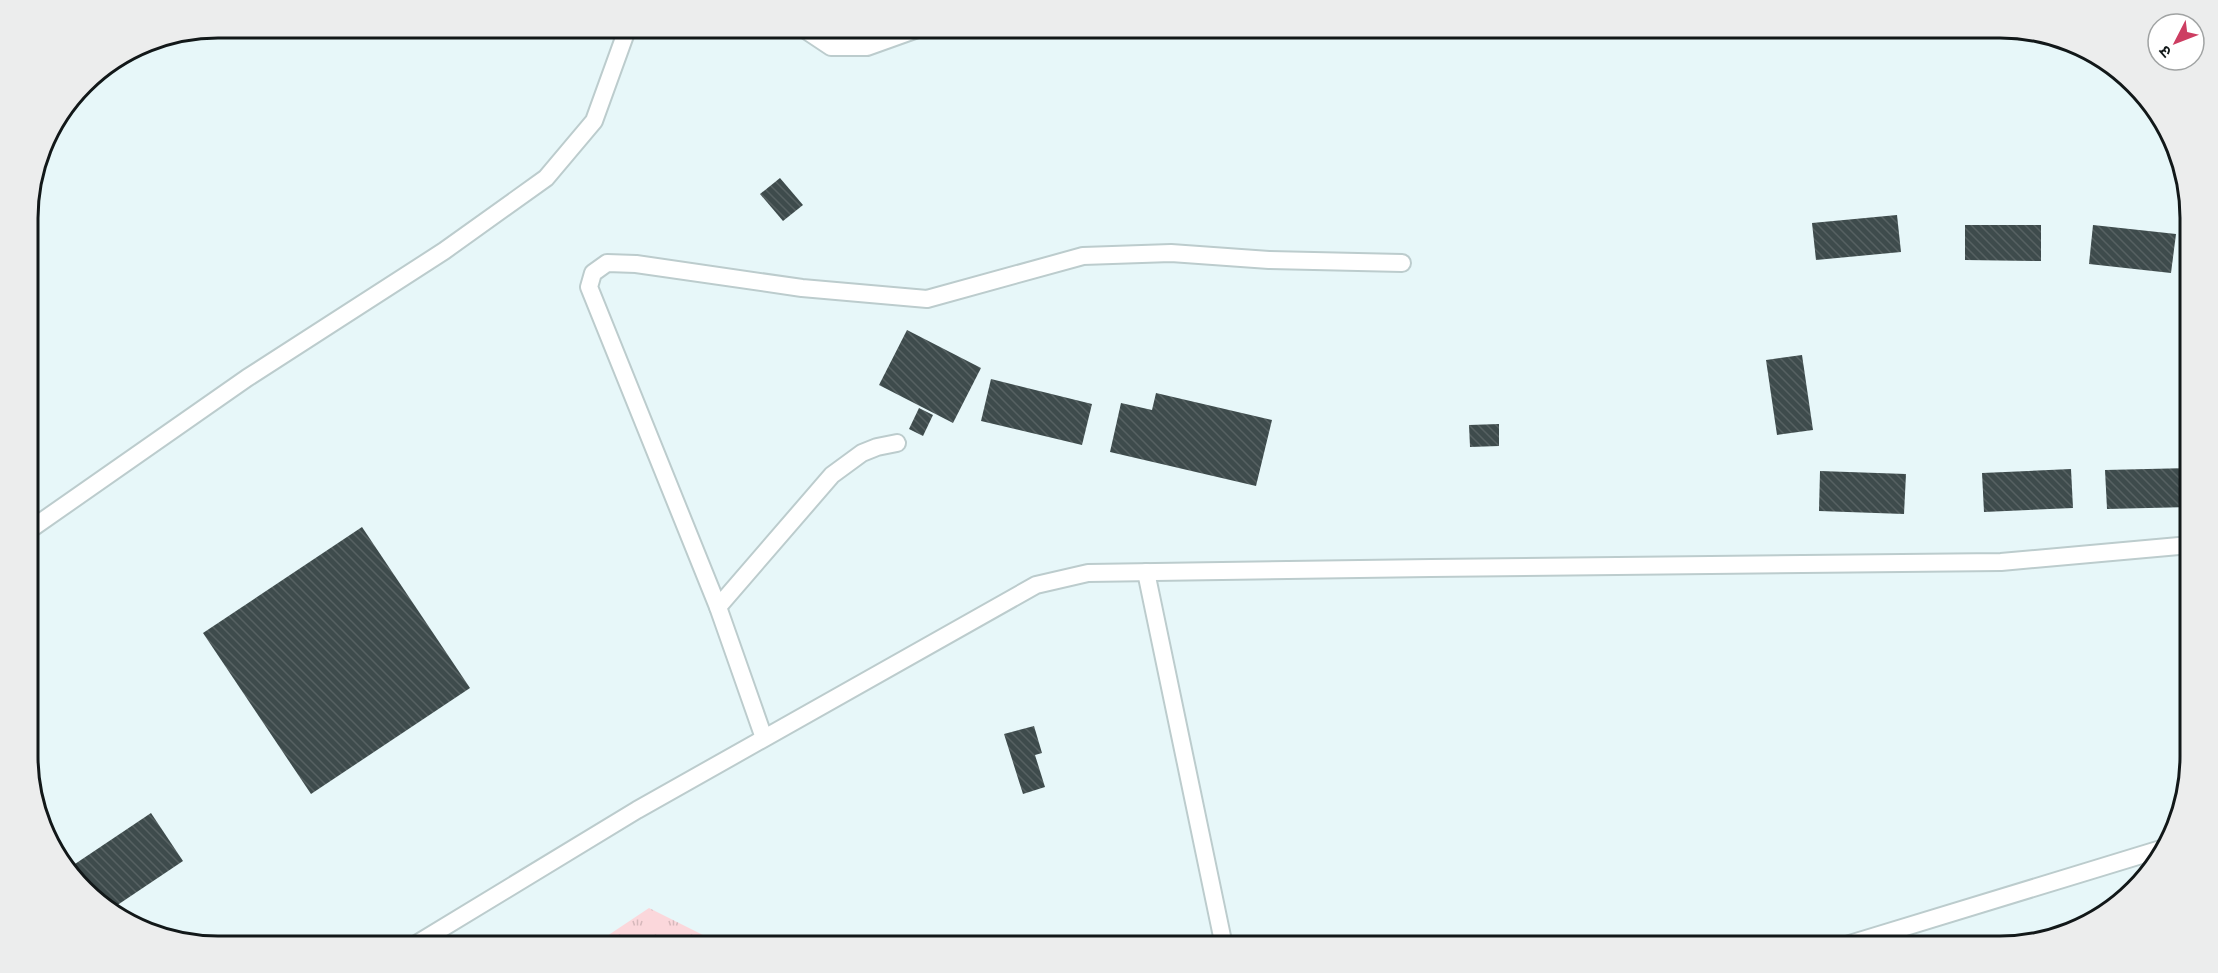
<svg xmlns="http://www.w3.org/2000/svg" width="2218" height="973" viewBox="0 0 2218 973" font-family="Signika,'Noto Sans Devanagari',sans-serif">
<defs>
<pattern id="grass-tufts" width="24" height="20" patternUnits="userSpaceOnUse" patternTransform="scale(1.5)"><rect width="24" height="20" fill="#fbd7db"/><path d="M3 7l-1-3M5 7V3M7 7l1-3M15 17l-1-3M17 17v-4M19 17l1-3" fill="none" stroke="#d6b8bb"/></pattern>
<pattern id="building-back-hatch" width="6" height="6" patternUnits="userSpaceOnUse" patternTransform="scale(1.5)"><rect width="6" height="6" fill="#3e4b4c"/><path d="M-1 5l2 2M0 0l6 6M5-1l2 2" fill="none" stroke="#566162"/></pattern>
</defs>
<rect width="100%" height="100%" fill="#e7f7f9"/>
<path fill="url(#grass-tufts)" d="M649,908L725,946H592Z"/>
<g fill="url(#building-back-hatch)">
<path d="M780,178L803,205L783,221L760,194Z"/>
<path d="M1897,215L1901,252L1816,260L1812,223Z"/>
<path d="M1965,225H2041V261L1965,260Z"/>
<path d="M2093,225L2176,234L2171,273L2089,264Z"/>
<path d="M907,330L981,368L953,423L879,385Z"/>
<path d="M1802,355L1813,430L1777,435L1766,360Z"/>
<path d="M991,379L1092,404L1082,445L981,421Z"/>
<path d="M1156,393L1272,420L1256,486L1110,452L1121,403L1152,410Z"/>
<path d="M919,408L933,415L923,436L909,429Z"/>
<path d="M1499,424V446L1470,447L1469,425Z"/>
<path d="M2190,468V507L2107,509L2105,470Z"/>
<path d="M2071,469L2073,508L1984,512L1982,473Z"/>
<path d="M1820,471L1906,474L1904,514L1819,511Z"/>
<path d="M362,527L470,688L311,794L203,633Z"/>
<path d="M1034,726L1042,753L1035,755L1045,787L1023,794L1004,734Z"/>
<path d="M151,813L183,861L113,908L66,872V870Z"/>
</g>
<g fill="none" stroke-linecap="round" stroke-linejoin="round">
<defs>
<g id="lane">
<path d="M801,27L831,47H867L923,27"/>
<path d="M1993,27L2020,31"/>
<path d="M28,531L247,378L444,251L546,178L594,121L628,27"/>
<path d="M1146,572L1224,946"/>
<path d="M718,607L832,475L862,453L877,447L897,443"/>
<path d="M764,738L718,607L589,287L593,273L607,263L636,264L802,288L927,299L1083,256L1171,253L1269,260L1402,263"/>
<path d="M413,946L637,810L1036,585L1088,573L1431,568L2001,562L2190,545"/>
<path d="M1843,946L2161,849"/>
</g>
</defs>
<use href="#lane" stroke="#bccccd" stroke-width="20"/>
<use href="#lane" stroke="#fff" stroke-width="16"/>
</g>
<path d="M0 0H2218V973H0ZM218 38H2000A180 180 0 0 1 2180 218V756A180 180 0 0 1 2000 936H218A180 180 0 0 1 38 756V218A180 180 0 0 1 218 38Z" fill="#eceded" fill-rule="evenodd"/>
<path fill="none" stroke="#121819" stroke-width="3" d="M218 38H2000A180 180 0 0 1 2180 218V756A180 180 0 0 1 2000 936H218A180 180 0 0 1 38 756V218A180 180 0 0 1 218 38Z"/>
<g transform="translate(2176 42) rotate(228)"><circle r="28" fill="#ffffff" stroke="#a0a3a3" stroke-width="1.5"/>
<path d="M0-4.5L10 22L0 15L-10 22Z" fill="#cd3e62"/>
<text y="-9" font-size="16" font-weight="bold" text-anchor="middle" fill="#121819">उ</text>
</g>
</svg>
